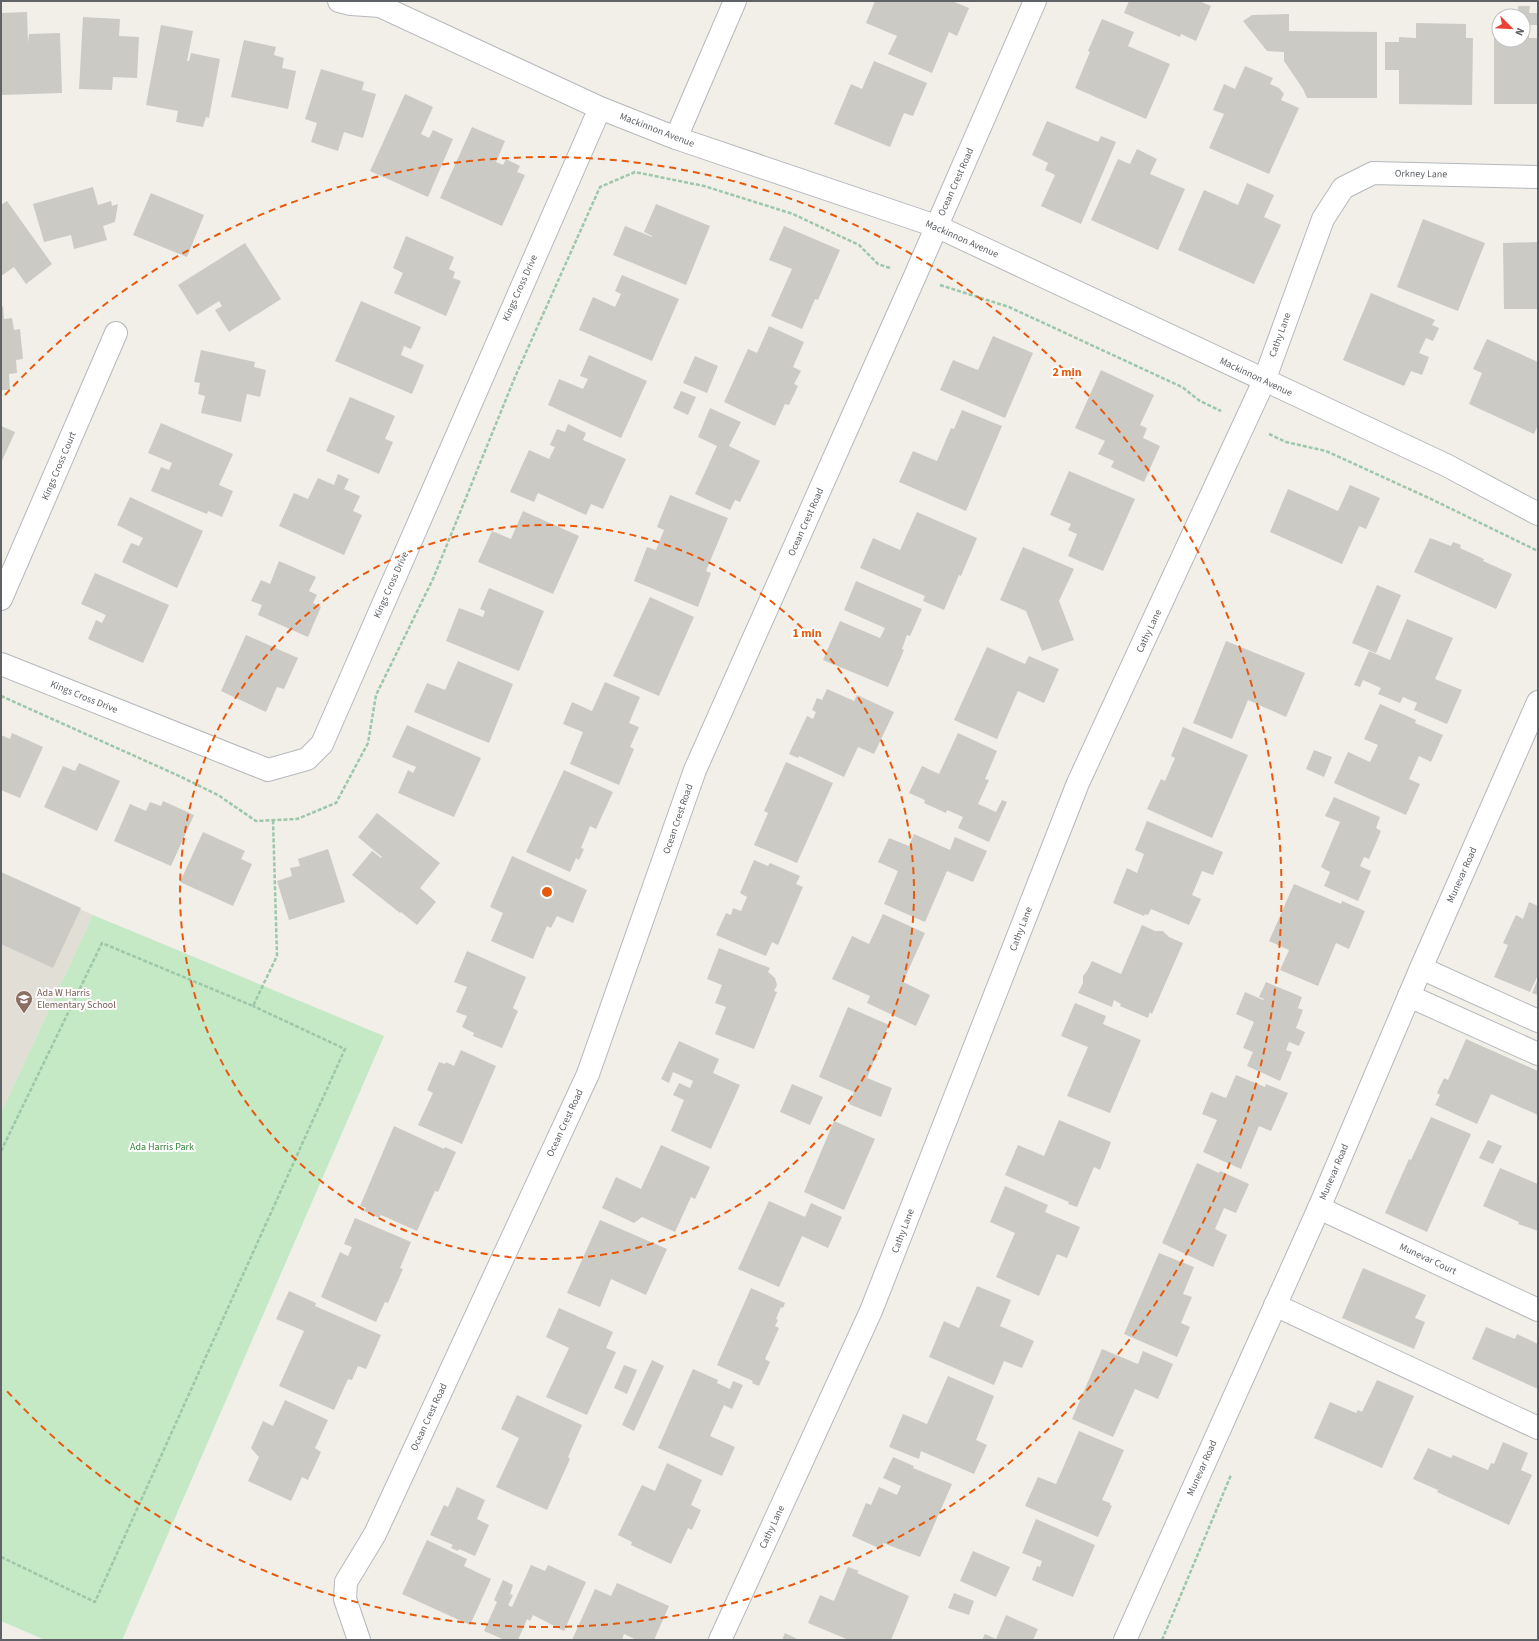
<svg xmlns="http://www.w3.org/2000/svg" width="1539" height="1641" viewBox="0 0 1539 1641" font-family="'Source Sans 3',sans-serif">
<rect width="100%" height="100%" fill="#f1efe8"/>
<path fill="#e1ded6" d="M1,874L93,915L1,1113Z"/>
<path fill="#c5e8c5" d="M93,915L384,1036L122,1640H45L1,1621V1113Z"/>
<g fill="#cccac5">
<path d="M875,1H952L969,8L957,36L949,32L932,73L888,54L897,36L866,23Z"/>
<path d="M1129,1H1199L1211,6L1196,41L1181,34L1180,37L1124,13Z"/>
<path d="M1518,6H1530L1529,13H1538V25H1529V38H1538V104H1494V22H1499V40H1523V16H1518Z"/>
<path d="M27,12L28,43L29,34L60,33L62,93L1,95V13Z"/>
<path d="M1289,14V31L1377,32V98H1307L1303,89L1284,61V52L1267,51L1243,21L1252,15Z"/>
<path d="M83,17L120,19L119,36L139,37L137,78L113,77L112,90L79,89Z"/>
<path d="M1102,19L1134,32L1128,46L1170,64L1146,119L1075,88L1090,52L1088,51Z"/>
<path d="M1416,23L1466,24V38H1473L1472,105L1399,104V70H1385V42H1399V37L1416,38Z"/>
<path d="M161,25L193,31L187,61H189L191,53L220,59L209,118L206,117L203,127L176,122L178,111L146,105Z"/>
<path d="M244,40L276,47L274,55L284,58L282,68L296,71L288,109L231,97Z"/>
<path d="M874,61L927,83L913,116L904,113L890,147L834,124L851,84L862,89Z"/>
<path d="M1245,66L1273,78L1270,84L1279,88L1284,94L1281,100L1299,108L1269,174L1209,148L1224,114L1213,110L1224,84L1235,89Z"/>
<path d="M321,69L364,82L362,90L376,94L363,138L344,132L338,151L311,142L317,123L305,119Z"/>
<path d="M405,94L433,107L421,134L429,138L433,130L453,139L428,197L370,171Z"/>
<path d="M1047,121L1098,142L1101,136L1116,142L1081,224L1041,206L1055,175L1045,170L1048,163L1032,155Z"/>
<path d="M472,127L505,141L496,162L503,165L506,159L520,166L517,172L525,175L502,226L440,198Z"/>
<path d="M1137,149L1157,159L1150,174L1185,189L1158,250L1091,220L1118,159L1130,164Z"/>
<path d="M1247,183L1274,195L1264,217L1281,225L1254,284L1178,250L1204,190L1238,205Z"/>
<path d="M93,187L98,205L111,201L112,206L118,204L115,222L103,226L107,240L74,249L71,235L44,242L33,204Z"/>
<path d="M151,193L204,215L187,257L133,235Z"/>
<path d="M7,201L52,264L26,284L14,267L1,276V205Z"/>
<path d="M656,204L710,226L686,285L613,255L625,226L652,237V236L644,232Z"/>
<path d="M1423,219L1485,243L1458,311L1397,287Z"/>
<path d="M784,226L840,250L818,300L815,299L802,329L771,316L792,269L769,260Z"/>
<path d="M406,236L454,257L449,269L455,272L453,278L461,281L446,316L394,293L403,273L393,268Z"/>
<path d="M1538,242V309H1504L1503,243Z"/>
<path d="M245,243L281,299L229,332L215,310L222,306L219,301L197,315L178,285Z"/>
<path d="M622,275L679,299L652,361L579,330L593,297L615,307L621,294L615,291Z"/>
<path d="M1371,293L1435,320L1432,325L1439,328L1433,341L1426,338L1419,353L1429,357L1422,375L1411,371L1404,386L1343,360Z"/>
<path d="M361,301L421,327L411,349L404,346L401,355L424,365L412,394L335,361Z"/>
<path d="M3,306L4,319L12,318L14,330L20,329L23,359L16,360L17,373L9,374L10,390H1V307Z"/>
<path d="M769,326L804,342L793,367L801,371L794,384L798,386L789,405L785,404L775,426L724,402L748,349L757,353Z"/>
<path d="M993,336L1033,353L1005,418L940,390L953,360L978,370Z"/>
<path d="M1487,339L1538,362V425L1534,434L1469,404L1482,373L1473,369Z"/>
<path d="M201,350L255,362L254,367L266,370L260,397L247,394L241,422L201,413L205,396L198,394L200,383L194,382Z"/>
<path d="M589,355L647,381L621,438L548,405L559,379L583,389L588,379L580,376Z"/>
<path d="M695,356L718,366L707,393L683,383Z"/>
<path d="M1101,370L1154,395L1140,425L1147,428L1143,438L1160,446L1144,482L1111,467L1114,461L1098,454L1105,441L1075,428Z"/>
<path d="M681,391L696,397L688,415L673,408Z"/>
<path d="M350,397L395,416L385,439L393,442L379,474L326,451Z"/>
<path d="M710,408L741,422L729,446L760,461L740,502L735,500L730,510L695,494L717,446L698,437Z"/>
<path d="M962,410L1002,426L966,511L899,482L913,451L937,461L951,428L954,429Z"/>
<path d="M161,423L233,454L219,485L233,491L222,517L208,511L207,514L151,491L161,467L169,470L172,463L148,453Z"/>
<path d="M568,424L586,433L583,440L626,459L603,509L591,504L586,515L538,493L534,502L510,492L529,450L549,459L555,447L550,445L557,429L565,432Z"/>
<path d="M1,426L15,432L1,463Z"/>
<path d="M1069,471L1135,499L1103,571L1068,556L1077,534L1068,530L1071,524L1050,515Z"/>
<path d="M338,474L349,479L344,489L360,496L353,511L362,515L344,555L279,526L294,493L308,499L318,478L334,485Z"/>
<path d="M1350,485L1380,498L1366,529L1359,526L1342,564L1270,532L1288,489L1338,511Z"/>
<path d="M670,495L728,518L706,571L711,573L698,607L634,581L647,547L656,550L664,530L657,527Z"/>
<path d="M130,497L203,531L177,588L122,562L131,543L139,546L143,538L117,525Z"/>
<path d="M523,511L579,536L553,594L478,562L492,531L511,539Z"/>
<path d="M917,512L977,538L961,576L959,575L944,610L923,601L925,596L860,568L873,538L900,550Z"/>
<path d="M1430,538L1451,546L1453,542L1461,545L1460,548L1484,559L1483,561L1512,574L1496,609L1414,572Z"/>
<path d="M1023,547L1074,569L1059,601L1074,640L1042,651L1026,611L1000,600Z"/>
<path d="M279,561L316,577L309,591L317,595L313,603L321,607L308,637L258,615L262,605L251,601L261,580L270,584Z"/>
<path d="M95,573L169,605L143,663L88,639L96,620L102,623L106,615L81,604Z"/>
<path d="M856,581L922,609L910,636L907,635L902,649L904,650L888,687L823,660L840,621L880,638L885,628L844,610Z"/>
<path d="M1377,585L1401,595L1376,653L1352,643Z"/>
<path d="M489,588L544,611L519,671L446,641L459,608L483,617L485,611L480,609Z"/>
<path d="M650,597L694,617L659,696L613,676Z"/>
<path d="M1407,619L1453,638L1435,679L1462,690L1447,724L1414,710L1417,703L1403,697L1400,703L1378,694L1381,688L1363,680L1360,687L1354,685L1369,651L1390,660Z"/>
<path d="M246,635L298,658L284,689L277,687L266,712L221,691Z"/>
<path d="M1226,641L1305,673L1286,717L1248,700L1232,739L1193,723Z"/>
<path d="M987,647L1025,664L1029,656L1059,669L1044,703L1018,691L997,739L954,720Z"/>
<path d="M458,661L513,684L489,743L414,712L427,683L445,690Z"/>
<path d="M605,682L640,697L629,723L639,727L630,747L634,749L619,785L570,764L583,732L563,724L572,702L592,711Z"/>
<path d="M827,689L854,701L857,695L894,712L874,754L858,747L844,777L799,756L798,758L789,754L807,716L813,719L816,712L812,710L817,698L822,700Z"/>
<path d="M1380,704L1416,720L1415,723L1443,735L1431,762L1419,756L1409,779L1420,784L1406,815L1334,783L1348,752L1370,762L1378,745L1364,739Z"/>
<path d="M407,725L481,758L454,817L398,793L408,770L413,773L416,767L392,757Z"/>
<path d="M1183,727L1248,755L1212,838L1147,809L1161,779L1165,781L1175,758L1171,756Z"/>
<path d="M12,733L43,747L20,798L1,790V735L10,739Z"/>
<path d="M958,733L997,751L985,779L989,780L978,804L996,812L1002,800L1007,802L989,842L958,828L963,817L947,810L946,813L924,803L925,800L909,793L922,766L939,774Z"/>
<path d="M1314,750L1332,757L1324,777L1306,769Z"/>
<path d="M786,762L833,783L797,863L754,845L768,813L764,811Z"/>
<path d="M79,763L120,781L97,831L44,807L63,766L75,771Z"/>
<path d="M564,770L613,792L596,829L590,826L581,848L584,849L579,860L576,858L570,872L526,852Z"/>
<path d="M1334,797L1380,817L1376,828L1381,831L1369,859L1364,857L1360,866L1371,871L1358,901L1324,886L1330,872L1321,867L1340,822L1325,816Z"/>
<path d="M163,801L194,815L171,866L114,841L130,804L146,811L150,802L161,806Z"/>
<path d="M377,813L440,863L420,888L436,902L417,925L401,912L400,913L352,875L372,851L381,858L382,857L358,837Z"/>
<path d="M1147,821L1223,852L1213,875L1202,871L1192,895L1201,899L1189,925L1151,909L1148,915L1145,914L1144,916L1113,903L1127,868L1137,873L1144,854L1135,850Z"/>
<path d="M203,832L245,851L241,859L252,864L233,906L180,882Z"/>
<path d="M914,834L950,850L955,837L987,851L973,882L947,871L925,922L884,904L898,871L878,862L889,838L909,846Z"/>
<path d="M328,849L345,902L289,920L277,881L292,876L290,868L300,866L298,859Z"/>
<path d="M512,856L587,890L573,923L557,916L551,928L547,926L533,959L491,941L503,913L490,907Z"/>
<path d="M754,860L768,866L770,863L800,876L796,884L803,887L778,945L772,942L766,956L716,935L726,913L731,915L733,908L741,911L747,897L740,893Z"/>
<path d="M1,872L81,908L53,968L1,944Z"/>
<path d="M1294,884L1341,904L1342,901L1365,911L1349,949L1336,943L1318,986L1280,970L1289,950L1269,941Z"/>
<path d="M1529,902L1538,906V975L1530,992L1494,977L1508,945L1503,943L1516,915L1523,919Z"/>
<path d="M883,914L925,933L903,982L930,995L916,1026L867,1003L870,996L832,979L852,936L869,944Z"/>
<path d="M1142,925L1155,931H1163L1169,937L1183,943L1152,1014L1150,1012L1148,1018L1120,1006L1121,1004L1114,1000L1112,1007L1078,993L1083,983V976L1087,971L1092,961L1121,974Z"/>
<path d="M719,948L770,968L768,972L775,978L777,985L774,991L777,992L754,1049L715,1034L726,1007L715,1003L722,985L707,979Z"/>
<path d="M467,951L526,977L513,1008L518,1011L502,1048L473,1036L474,1033L462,1027L467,1016L456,1012L467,987L454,982Z"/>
<path d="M1538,979V995L1532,993Z"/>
<path d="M1266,982L1302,997L1298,1008L1303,1010L1296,1028L1305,1032L1299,1046L1289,1042L1286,1050L1292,1052L1280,1081L1247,1066L1253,1052L1243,1048L1254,1022L1236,1014L1245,992L1263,1000L1264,999L1259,997Z"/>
<path d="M1075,1003L1106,1016L1103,1024L1141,1040L1110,1113L1067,1096L1088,1047L1061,1036Z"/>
<path d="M848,1007L889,1025L867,1078L892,1088L881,1117L849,1104L854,1092L819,1077Z"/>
<path d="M1466,1039L1538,1071V1115L1491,1094L1477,1124L1435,1105L1440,1095L1437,1093L1444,1078L1448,1080Z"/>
<path d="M679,1041L719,1059L713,1073L740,1085L711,1149L671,1131L684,1100L673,1095L679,1083L690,1088L693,1081L673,1072L669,1083L661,1079Z"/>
<path d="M461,1050L496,1066L462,1144L418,1125L433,1093L427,1090L439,1062L445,1064L446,1062L454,1066Z"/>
<path d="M1236,1075L1265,1087L1266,1084L1288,1093L1271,1131L1259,1126L1241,1169L1203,1152L1217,1120L1202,1114L1211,1092L1226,1098Z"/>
<path d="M792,1084L823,1097L810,1125L780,1112Z"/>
<path d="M1431,1117L1471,1134L1427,1232L1385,1213L1409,1159L1411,1160Z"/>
<path d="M1059,1120L1111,1142L1100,1170L1094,1167L1077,1207L1068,1204L1069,1202L1005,1175L1018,1145L1044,1156Z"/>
<path d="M834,1121L875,1139L844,1210L804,1192Z"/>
<path d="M394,1126L444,1149L445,1147L456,1152L438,1192L435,1191L417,1231L381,1215L379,1218L364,1211L366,1208L360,1206Z"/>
<path d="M1488,1140L1502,1146L1493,1164L1479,1158Z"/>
<path d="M661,1145L710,1167L695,1199L691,1197L675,1232L642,1217L634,1223L602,1208L616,1177L641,1189Z"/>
<path d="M1197,1163L1219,1173L1220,1171L1249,1184L1236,1213L1224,1208L1215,1229L1227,1235L1213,1267L1162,1243Z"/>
<path d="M1500,1168L1538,1184V1231L1518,1224L1519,1222L1483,1206Z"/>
<path d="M1005,1186L1048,1205L1045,1212L1080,1227L1067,1258L1057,1254L1039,1296L996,1277L1015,1233L990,1222Z"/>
<path d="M769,1201L805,1217L811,1203L842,1217L828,1248L802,1236L779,1287L738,1269Z"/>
<path d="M355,1218L411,1242L400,1268L403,1269L388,1303L385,1302L376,1322L321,1297L340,1252L348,1256L352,1247L344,1244Z"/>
<path d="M600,1220L667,1249L646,1295L611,1279L600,1307L567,1293Z"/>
<path d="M1159,1253L1194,1267L1183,1294L1192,1297L1181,1323L1190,1327L1177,1357L1124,1334Z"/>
<path d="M1363,1268L1426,1295L1415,1318L1425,1322L1414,1349L1342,1318Z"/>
<path d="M977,1286L1011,1300L1000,1326L1034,1341L1022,1368L1004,1361L994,1385L929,1357L944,1321L959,1328Z"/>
<path d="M751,1288L785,1303L783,1308L781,1307L776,1319L778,1320L775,1326L779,1328L765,1359L770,1362L759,1386L752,1383L753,1381L717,1365Z"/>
<path d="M289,1291L316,1303L315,1306L381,1335L366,1369L358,1366L352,1380L348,1379L334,1410L279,1386L304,1331L276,1319Z"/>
<path d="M559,1308L613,1332L606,1348L616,1352L587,1415L546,1397L569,1348L546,1337Z"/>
<path d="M1486,1327L1515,1339L1517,1334L1538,1344V1389L1472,1359Z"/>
<path d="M1102,1349L1138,1364L1143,1351L1173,1364L1158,1399L1135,1389L1113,1437L1072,1419Z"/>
<path d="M652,1360L664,1366L634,1431L622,1425Z"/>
<path d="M624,1365L637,1370L627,1394L614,1388Z"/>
<path d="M693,1369L718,1380L717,1383L730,1389L733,1381L743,1385L732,1409L724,1405L710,1436L735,1447L722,1476L658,1448Z"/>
<path d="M948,1376L994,1396L976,1440L987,1445L974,1474L921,1451L919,1459L889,1447L903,1414L927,1424Z"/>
<path d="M1377,1380L1414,1396L1382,1468L1314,1438L1330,1402L1356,1413L1358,1410L1362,1412Z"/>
<path d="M517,1395L582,1425L568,1457L570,1459L547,1510L496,1487L519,1438L501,1429Z"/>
<path d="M285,1400L328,1420L315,1448L321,1452L308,1480L302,1477L291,1501L248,1481L259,1457L251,1448L263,1421L273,1426Z"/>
<path d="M1079,1431L1124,1450L1102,1500L1110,1503V1505L1112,1506L1098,1537L1025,1506L1038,1477L1056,1484Z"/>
<path d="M1503,1442L1528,1453L1521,1470L1532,1475L1509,1525L1437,1492L1438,1490L1413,1479L1428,1448L1451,1458L1453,1455L1488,1470L1491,1463L1494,1464Z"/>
<path d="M893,1457L914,1466L913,1468L952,1484L920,1557L883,1543L881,1549L852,1536L866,1503L871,1505L879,1487L897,1495L901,1486L883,1478Z"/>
<path d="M667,1463L702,1480L691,1505L701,1510L692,1530L688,1528L671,1564L631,1545L632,1542L618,1535L642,1485L655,1491Z"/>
<path d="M457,1487L485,1500L477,1519L489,1525L475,1556L459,1549L458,1551L451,1548L453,1545L430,1535L444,1505L448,1507Z"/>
<path d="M1036,1519L1095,1545L1073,1597L1032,1580L1037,1566L1040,1567L1042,1561L1022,1553Z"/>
<path d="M427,1540L467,1559L464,1566L491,1579L470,1625L402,1594Z"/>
<path d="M973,1551L1010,1567L996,1597L960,1581Z"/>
<path d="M531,1565L545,1571L548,1565L586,1582L564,1631L533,1615L530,1621L527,1619L518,1640H505L484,1631L497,1602L494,1600L503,1580L513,1585L510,1594L513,1595L508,1605L512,1607Z"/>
<path d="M848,1567L859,1571L857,1573L909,1596L891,1640H849L808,1623L820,1595L834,1601Z"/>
<path d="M617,1583L669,1606L654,1640H637L624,1634L622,1640H572L595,1589L611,1596Z"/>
<path d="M954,1593L974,1601L969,1615L948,1608Z"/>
<path d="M1006,1615L1038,1629L1033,1640H982L985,1634L996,1639Z"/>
<path d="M785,1633L799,1640H782Z"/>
</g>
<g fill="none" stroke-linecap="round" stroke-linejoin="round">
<defs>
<g id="minor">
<path d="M339,1L351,4L380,6"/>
<path d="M371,1L380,6L600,108L676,138L936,226L1446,465L1538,514"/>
<path d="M676,138L735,1"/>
<path d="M1,599L116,333"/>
<path d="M1,664L268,770L307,759L322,744L600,108"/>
<path d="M1421,968L1538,1021"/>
<path d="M1409,996L1538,1054"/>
<path d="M1319,1208L1538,1310"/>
<path d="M1275,1305L1538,1428"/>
<path d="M359,1640L345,1599L346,1582L375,1534L588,1074L695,770L915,276L1035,1"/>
<path d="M720,1640L871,1311L1078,783L1264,381L1323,219L1343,188L1373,173L1538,177"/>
<path d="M1125,1640L1319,1208L1421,968L1538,702"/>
</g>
</defs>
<use href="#minor" stroke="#b5b8bc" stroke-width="24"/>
<g stroke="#9cc7a9" stroke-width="2.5" stroke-dasharray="4 2" stroke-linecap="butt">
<path d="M940,285L1009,307L1182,387L1200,401L1221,411"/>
<path d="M1269,434L1286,442L1326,451L1431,499L1538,551"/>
<path d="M1,696L177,775L218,795L256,821L297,819L336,803L368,743L376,695L433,579L515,377L600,187L635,172L704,186L793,214L859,245L878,264L890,268"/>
<path d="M1,1151L102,943L253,1006L277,956L273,820"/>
<path d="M1,1557L95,1602L345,1049L253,1006"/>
<path d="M1162,1640L1231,1475"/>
</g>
<use href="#minor" stroke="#fff" stroke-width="22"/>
</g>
<g fill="none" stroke="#e8590c" stroke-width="2" stroke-dasharray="7 5">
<circle cx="547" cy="892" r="367"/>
<path d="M5 395A735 735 0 1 1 5 1389"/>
</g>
<defs>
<symbol id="school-pin" viewBox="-11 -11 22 30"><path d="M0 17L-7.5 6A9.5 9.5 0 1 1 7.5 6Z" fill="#8d6e63" stroke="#fff"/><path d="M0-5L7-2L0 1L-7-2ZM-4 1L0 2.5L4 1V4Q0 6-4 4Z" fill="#fff"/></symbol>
</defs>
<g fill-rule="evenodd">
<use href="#school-pin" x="14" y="989" width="20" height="27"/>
</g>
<g text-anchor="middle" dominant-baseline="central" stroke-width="4" stroke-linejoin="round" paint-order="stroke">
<g font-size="10" fill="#5f6368" stroke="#fff">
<text transform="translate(657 130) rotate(21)">Mackinnon Avenue</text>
<text transform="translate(1421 174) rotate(1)">Orkney Lane</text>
<text transform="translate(956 182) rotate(-66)">Ocean Crest Road</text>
<text transform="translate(962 239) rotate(24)">Mackinnon Avenue</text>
<text transform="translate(520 288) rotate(-66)">Kings Cross Drive</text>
<text transform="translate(1280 335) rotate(-70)">Cathy Lane</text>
<text transform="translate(1256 377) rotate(25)">Mackinnon Avenue</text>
<text transform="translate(59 466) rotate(-67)">Kings Cross Court</text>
<text transform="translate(806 522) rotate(-66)">Ocean Crest Road</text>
<text transform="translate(391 585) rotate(-66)">Kings Cross Drive</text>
<text transform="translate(1149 631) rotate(-65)">Cathy Lane</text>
<text transform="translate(84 697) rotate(22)">Kings Cross Drive</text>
<text transform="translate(678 819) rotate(-71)">Ocean Crest Road</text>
<text transform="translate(1462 875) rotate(-66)">Munevar Road</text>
<text transform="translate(1021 929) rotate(-69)">Cathy Lane</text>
<text transform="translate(565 1123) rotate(-65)">Ocean Crest Road</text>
<text transform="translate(1334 1172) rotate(-67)">Munevar Road</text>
<text transform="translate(903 1231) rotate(-69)">Cathy Lane</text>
<text transform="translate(1428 1259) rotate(25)">Munevar Court</text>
<text transform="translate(429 1417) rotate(-65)">Ocean Crest Road</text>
<text transform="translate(1202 1468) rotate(-66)">Munevar Road</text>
<text transform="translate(772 1527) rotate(-65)">Cathy Lane</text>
</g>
<g font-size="10" fill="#785e54" stroke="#fff" text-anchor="start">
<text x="37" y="993">Ada W Harris<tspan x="37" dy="12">Elementary School</tspan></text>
</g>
<g font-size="10" fill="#348238" stroke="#fff">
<text x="162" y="1147">Ada Harris Park</text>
</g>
</g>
<circle cx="547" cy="892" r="6" fill="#e8590c" stroke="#fff" stroke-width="2"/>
<g font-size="12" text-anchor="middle" font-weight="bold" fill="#e8590c" stroke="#fff" stroke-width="4" stroke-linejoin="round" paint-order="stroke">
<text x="1067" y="376">2 min</text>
<text x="807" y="637">1 min</text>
</g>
<rect width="1539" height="1641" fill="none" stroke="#5f6368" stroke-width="4"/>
<g transform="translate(1511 28) rotate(114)"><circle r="19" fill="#ffffff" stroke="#bfc1c3"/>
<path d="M0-3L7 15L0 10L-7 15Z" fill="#ea4335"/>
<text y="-6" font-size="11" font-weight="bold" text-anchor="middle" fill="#5f6368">N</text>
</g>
</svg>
